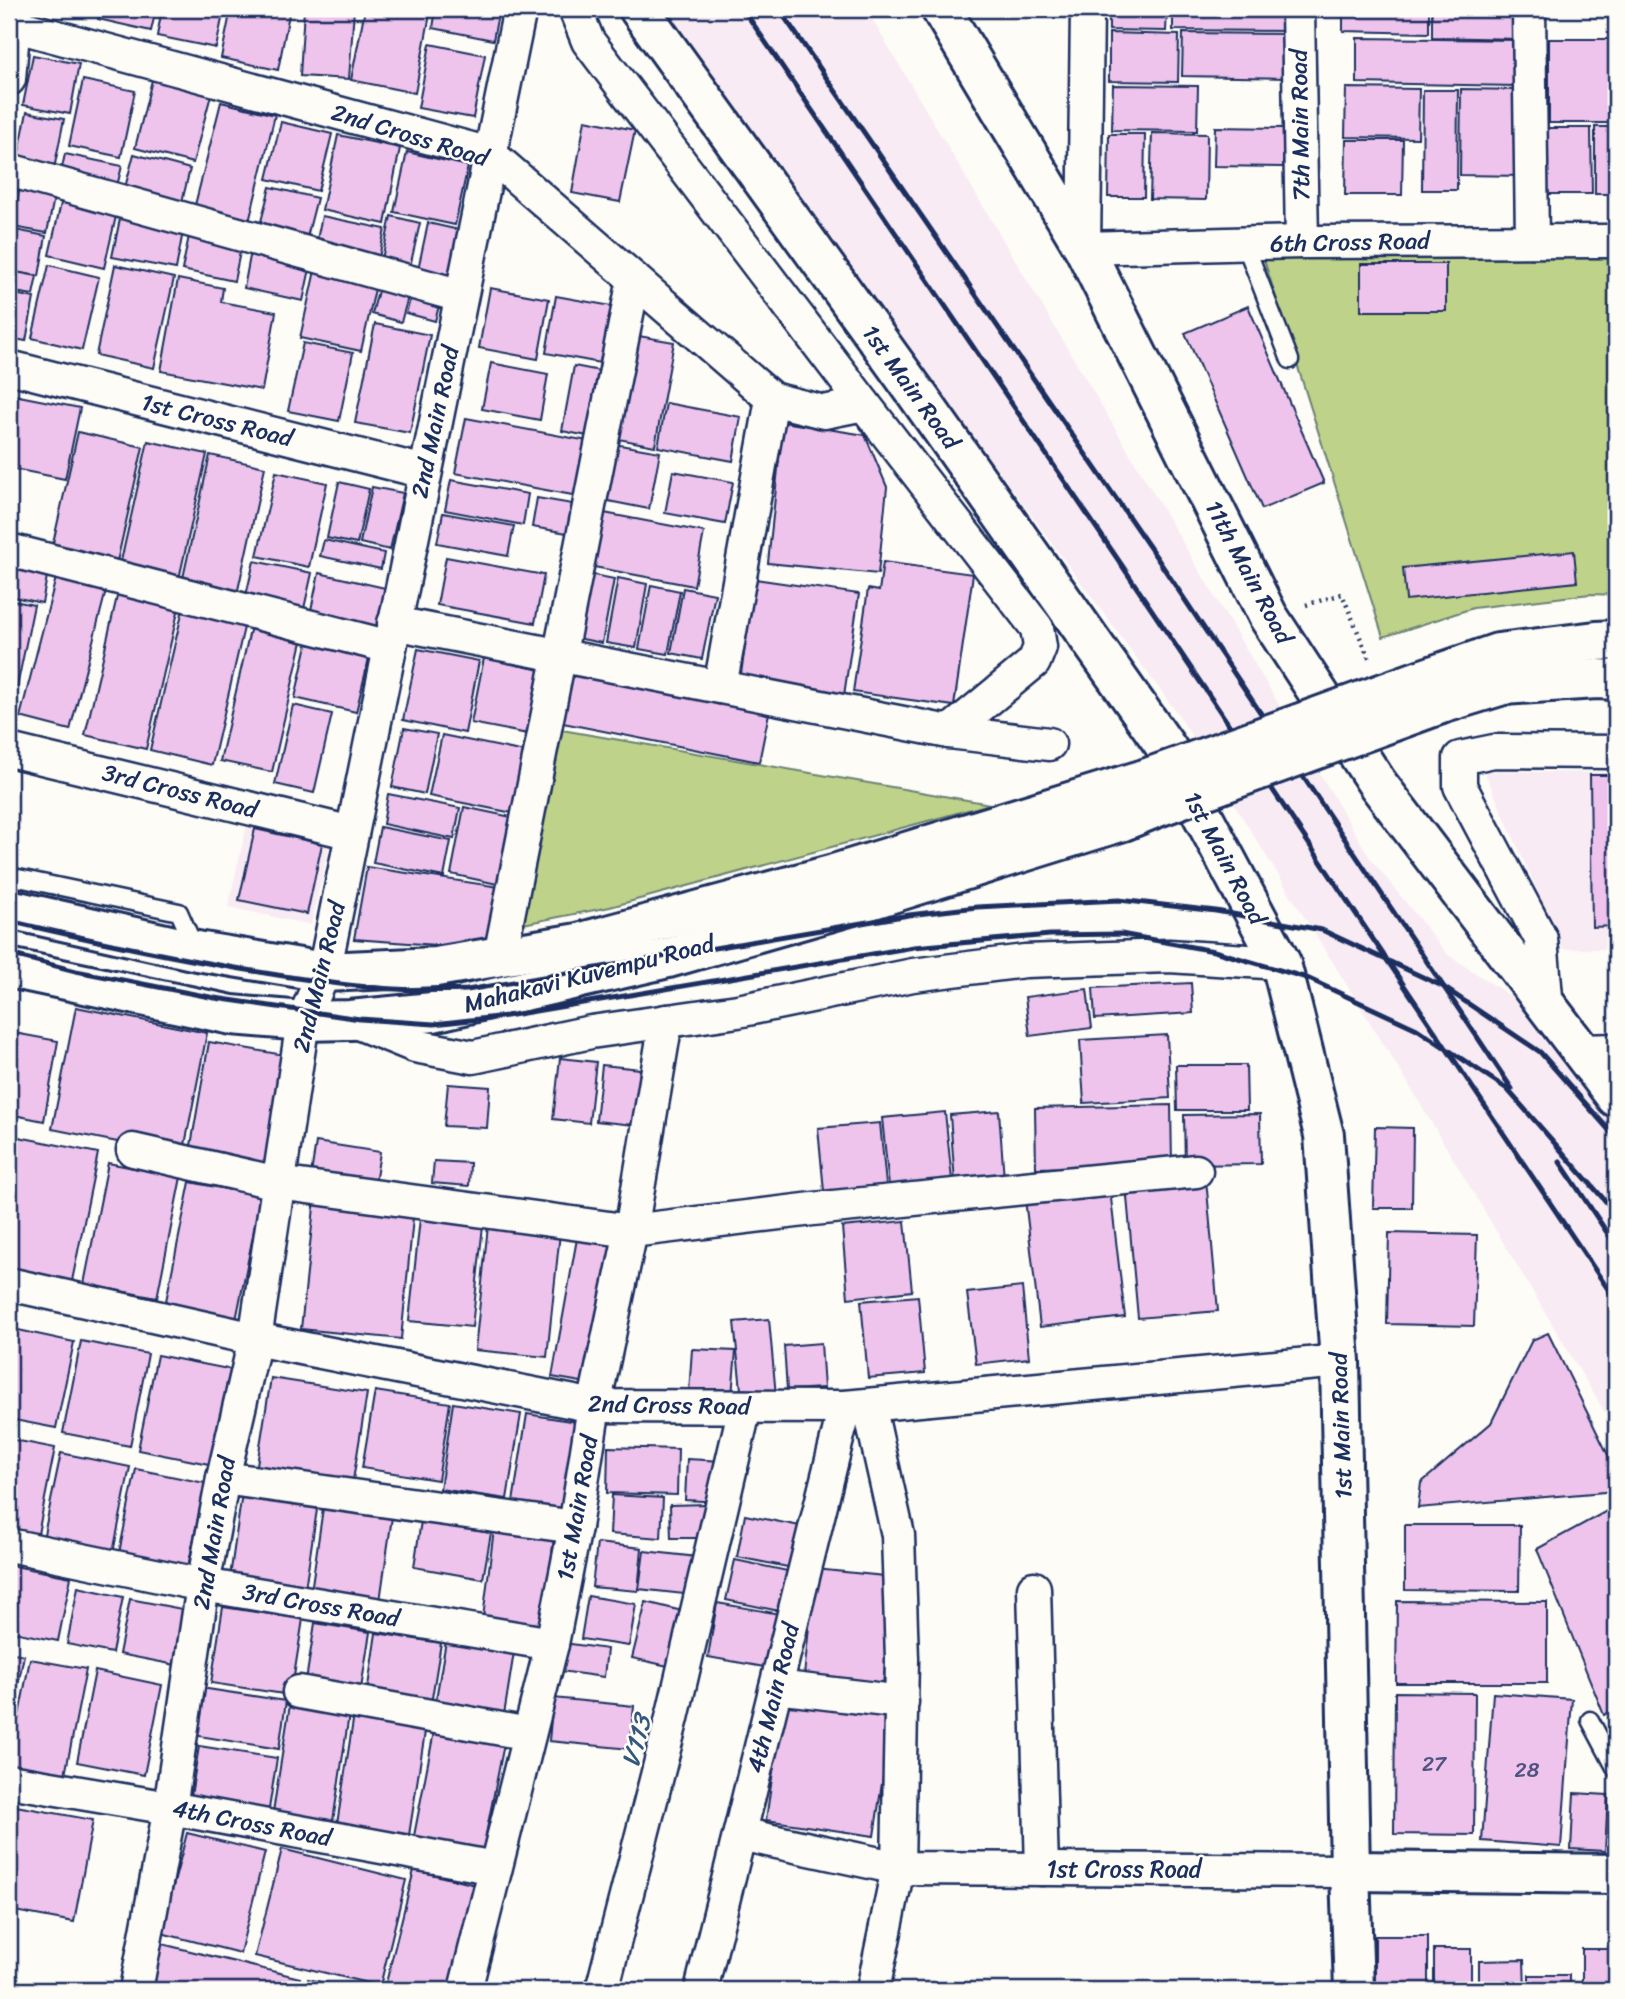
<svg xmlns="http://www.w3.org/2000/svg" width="1625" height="1999" viewBox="0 0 1625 1999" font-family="Sriracha,sans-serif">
<rect width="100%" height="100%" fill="#fdfcf7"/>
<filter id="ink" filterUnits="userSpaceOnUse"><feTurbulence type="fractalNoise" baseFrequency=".0143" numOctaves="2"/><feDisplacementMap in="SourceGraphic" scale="14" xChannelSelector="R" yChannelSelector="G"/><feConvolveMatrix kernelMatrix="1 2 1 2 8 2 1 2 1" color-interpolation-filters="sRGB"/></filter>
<g filter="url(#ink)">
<g fill="#f8ebf4">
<path d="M658,9H866L1370,858L1448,955L1553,1024L1616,1127V1431L1406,1080L1178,714Z"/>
<path d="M1484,771L1616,773V949H1563Z"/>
<path d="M248,820L331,838L311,925L228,907Z"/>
</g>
<g fill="#bed389" stroke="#6c8174" stroke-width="2">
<path d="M1261,250L1616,251V595L1590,594L1473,608L1383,637Z"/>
<path d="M556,729L990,804L610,907L523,924Z"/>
</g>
<g fill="#eec4ec" stroke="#1b2f5e" stroke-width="2">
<path d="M100,9H156L151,31L98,19Z"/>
<path d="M162,9H224L216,48L157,36Z"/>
<path d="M231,9H290L278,70L221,58Z"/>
<path d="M304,9H354L349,79L300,76Z"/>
<path d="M365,9H431L415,93L351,80Z"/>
<path d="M436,9H499L493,40L433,28Z"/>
<path d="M1109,9H1167L1166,31L1109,30Z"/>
<path d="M1173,9H1288V31L1173,30Z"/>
<path d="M1343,9H1429V33L1343,31Z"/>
<path d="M1432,9H1519L1518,39L1432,37Z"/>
<path d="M1109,33L1179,35L1178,82L1109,81Z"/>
<path d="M1183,33L1287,34V78L1182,76Z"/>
<path d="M1357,38L1518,40L1517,86L1357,83Z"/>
<rect x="1549" y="39" width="67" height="84"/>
<path d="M430,44L485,55L473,118L418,108Z"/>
<path d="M33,55L79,64L70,114L23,105Z"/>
<path d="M83,80L135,91L121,157L69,146Z"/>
<path d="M152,80L211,95L193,163L135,148Z"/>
<path d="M1113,85L1198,86L1197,131L1112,130Z"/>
<path d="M1346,88L1419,89L1418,138L1345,137Z"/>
<path d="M1461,89L1524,90V176L1460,175Z"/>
<path d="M1423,90H1458L1457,190H1422Z"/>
<path d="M221,102L275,115L248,226L193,213Z"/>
<path d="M27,112L64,119L53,174L16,167Z"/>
<path d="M585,120L635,130L620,202L572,193Z"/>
<path d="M281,122L332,134L318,191L267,179Z"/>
<path d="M1215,127L1284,128L1283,167L1214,166Z"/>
<rect x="1595" y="127" width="21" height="67"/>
<path d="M1548,128H1591L1592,194H1547Z"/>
<path d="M1152,133L1207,134L1206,200L1150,199Z"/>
<path d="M1109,134H1145L1144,197H1108Z"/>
<path d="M338,135L400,148L385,224L322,210Z"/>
<path d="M1346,140H1403L1402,195H1345Z"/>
<path d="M407,152L468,166L455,225L394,212Z"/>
<path d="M65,154L122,166L116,190L60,177Z"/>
<path d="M134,154L190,169L180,210L123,195Z"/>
<path d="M20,186L55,193L47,233L13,227Z"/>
<path d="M270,187L317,198L305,245L258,233Z"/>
<path d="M62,199L117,212L104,268L49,255Z"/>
<path d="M121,214L184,226L176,269L112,257Z"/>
<path d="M322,216L385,229L378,262L315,249Z"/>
<path d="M391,216L420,223L409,271L381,264Z"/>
<path d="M428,223L459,230L447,280L417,274Z"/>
<path d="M15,230L46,236L39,276L9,271Z"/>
<path d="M189,236L241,247L234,281L182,270Z"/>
<path d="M251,251L311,264L303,301L244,288Z"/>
<rect x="1361" y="264" width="85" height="47"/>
<path d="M49,265L99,277L82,350L32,338Z"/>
<path d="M115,265L174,278L154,368L96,355Z"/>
<path d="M316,266L377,280L361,351L300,338Z"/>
<path d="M10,271L37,276L33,295L9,291Z"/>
<path d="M178,279L223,288L221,302L276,312L262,390L161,371Z"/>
<path d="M380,283L410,290L401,322L372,314Z"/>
<path d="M490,288L549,299L538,359L479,348Z"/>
<path d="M413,291L441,298L435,321L406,313Z"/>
<path d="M10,293L34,298L26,341L9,338Z"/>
<path d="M556,296L617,307L606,364L546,353Z"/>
<path d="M1248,306L1324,483L1262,509L1185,333Z"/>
<path d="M375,324L430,335L410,433L355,423Z"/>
<path d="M627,334L674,342L655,446L608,437Z"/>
<path d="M303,343L353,353L339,421L288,411Z"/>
<path d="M491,363L548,374L540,420L482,409Z"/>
<path d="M574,366L605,372L593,437L562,431Z"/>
<path d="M9,394L80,408L65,479L9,468Z"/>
<path d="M666,403L741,417L733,461L658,447Z"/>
<path d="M466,418L588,441L578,496L455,473Z"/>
<path d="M783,422L865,435L887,487L878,574L768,563Z"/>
<path d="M78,432L143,447L116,566L51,552Z"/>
<path d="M148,441L207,454L178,583L119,570Z"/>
<path d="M614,444L660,452L649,509L603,500Z"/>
<path d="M210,455L265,467L236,599L181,587Z"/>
<path d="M673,471L733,482L725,524L665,513Z"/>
<path d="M276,472L327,483L309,567L257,556Z"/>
<path d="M451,480L528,494L523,525L445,510Z"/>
<path d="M339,482L369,489L357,544L327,538Z"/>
<path d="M372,487L403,493L390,550L360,543Z"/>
<path d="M537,498L578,505L573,534L532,527Z"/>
<path d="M443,513L514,526L508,556L437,543Z"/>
<path d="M604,513L704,532L694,586L594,567Z"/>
<path d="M324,540L384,553L381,569L320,556Z"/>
<path d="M1574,551L1577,582L1406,600L1403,568Z"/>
<path d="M446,557L544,575L535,623L437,605Z"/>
<path d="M9,558L49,566L42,603L9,596Z"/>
<path d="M254,561L312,573L303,613L245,600Z"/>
<path d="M883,562L973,574L954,706L853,692L868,589L879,591Z"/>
<path d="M58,570L108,583L70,730L20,717Z"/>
<path d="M319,573L385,588L374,638L308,624Z"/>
<path d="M584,573L614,579L602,643L572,637Z"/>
<path d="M618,578L647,584L636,648L606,643Z"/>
<path d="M755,579L859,594L843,702L739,687Z"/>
<path d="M651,585L680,591L668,654L639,649Z"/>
<path d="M119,588L180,603L146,749L85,735Z"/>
<path d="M683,588L715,594L702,659L671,653Z"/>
<path d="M9,600L34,605L17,687L9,686Z"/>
<path d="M183,609L245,623L212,765L150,750Z"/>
<path d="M251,626L303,637L272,772L220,761Z"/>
<path d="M308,640L370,654L356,712L295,698Z"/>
<path d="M418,649L479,661L465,733L403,720Z"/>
<path d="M484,658L546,671L533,735L471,723Z"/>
<path d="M568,669L770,708L759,762L558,722Z"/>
<path d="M293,705L332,714L314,793L275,784Z"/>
<path d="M404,728L437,734L425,794L392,787Z"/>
<path d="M442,735L525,752L513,813L429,796Z"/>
<path d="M1590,775H1616V926L1592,927Z"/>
<path d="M388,794L460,808L454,839L383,824Z"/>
<path d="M464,807L516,818L502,885L451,874Z"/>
<path d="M380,827L451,841L444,877L373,863Z"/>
<path d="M255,829L322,844L307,914L239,900Z"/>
<path d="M367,867L506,888L498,936L450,946L354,939Z"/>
<path d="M1191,983L1193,1013L1095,1019L1093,988Z"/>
<path d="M1087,989L1092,1028L1030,1036L1025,997Z"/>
<path d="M76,1007L207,1033L183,1155L52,1129Z"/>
<path d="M9,1032L58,1041L44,1121L9,1114Z"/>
<path d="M1167,1035L1170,1098L1084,1103L1080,1040Z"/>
<path d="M209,1042L284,1055L265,1170L189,1157Z"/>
<path d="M560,1058L596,1062L589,1123L553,1119Z"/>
<path d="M602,1065L640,1069L634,1125L596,1121Z"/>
<path d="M1176,1065H1246L1247,1110H1177Z"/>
<path d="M448,1084L490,1087L487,1128L444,1126Z"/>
<path d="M1171,1105L1172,1165L1036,1168L1035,1108Z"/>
<path d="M999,1111L1004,1179L955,1183L950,1115Z"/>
<path d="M945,1112L952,1180L889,1186L882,1118Z"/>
<path d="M1260,1114L1261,1164L1185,1165L1184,1115Z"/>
<path d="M880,1123L886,1185L824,1191L818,1128Z"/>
<path d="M1375,1127L1413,1128L1412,1208H1373Z"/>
<path d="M9,1135L98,1153L72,1281L9,1269Z"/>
<path d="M316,1142L380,1152L375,1184L311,1174Z"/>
<path d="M434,1161L470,1163L469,1186L432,1183Z"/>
<path d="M108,1163L181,1177L157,1298L84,1284Z"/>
<path d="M1206,1179L1218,1311L1138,1318L1126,1186Z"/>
<path d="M190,1182L261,1196L236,1320L165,1306Z"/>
<path d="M1110,1190L1125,1317L1040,1327L1025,1199Z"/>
<path d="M315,1198L414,1208L401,1339L301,1329Z"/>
<path d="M421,1209L484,1216L472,1327L409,1321Z"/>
<path d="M489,1216L561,1223L547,1357L475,1350Z"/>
<path d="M905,1221L912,1291L848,1298L842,1227Z"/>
<path d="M578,1233L619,1240L593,1384L552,1377Z"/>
<path d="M1389,1233L1477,1235L1474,1326L1387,1324Z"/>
<path d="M1022,1287L1029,1358L976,1364L967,1293Z"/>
<path d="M918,1296L925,1373L868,1378L861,1301Z"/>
<path d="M769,1319L776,1396L742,1399L734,1322Z"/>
<path d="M9,1328L74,1342L56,1428L9,1419Z"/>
<path d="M1548,1333L1616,1471V1491L1418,1508L1421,1483L1491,1423L1532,1340Z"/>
<path d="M81,1341L148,1354L130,1446L63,1433Z"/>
<path d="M821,1343L824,1388L787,1390L784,1346Z"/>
<path d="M692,1349L736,1351L732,1395L689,1393Z"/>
<path d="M157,1355L233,1370L214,1465L138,1450Z"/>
<path d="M271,1378L367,1393L351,1493L255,1477Z"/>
<path d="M375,1391L450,1403L438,1480L362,1468Z"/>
<path d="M453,1403L521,1414L507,1499L440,1489Z"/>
<path d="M527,1414L576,1422L562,1510L513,1502Z"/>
<path d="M9,1439L55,1448L36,1544L9,1539Z"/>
<path d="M608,1447L678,1449L677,1495L607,1493Z"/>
<path d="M61,1453L130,1467L112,1558L42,1544Z"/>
<path d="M687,1459L723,1461L721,1502L685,1500Z"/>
<path d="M136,1469L205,1483L187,1572L118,1558Z"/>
<path d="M242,1493L318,1503L304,1595L229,1584Z"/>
<path d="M612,1495L663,1498L661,1538L610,1534Z"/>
<path d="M707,1504L708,1538H671L670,1505Z"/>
<path d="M1616,1506V1708L1604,1715L1537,1549Z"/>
<path d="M323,1508L392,1517L380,1601L311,1592Z"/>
<path d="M745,1515L805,1527L798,1569L737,1557Z"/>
<path d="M421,1521L491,1533L483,1579L414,1567Z"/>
<path d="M1405,1525H1520L1519,1591L1405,1590Z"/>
<path d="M494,1529L554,1536L544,1625L483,1618Z"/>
<path d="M597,1543L642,1548L638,1591L592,1587Z"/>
<path d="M644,1551L697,1557L693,1595L639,1589Z"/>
<path d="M735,1560L797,1573L789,1613L726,1600Z"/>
<path d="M9,1565L71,1577L58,1641L9,1631Z"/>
<path d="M815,1569L894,1577L883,1684L804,1676Z"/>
<path d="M78,1587L123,1597L112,1653L67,1644Z"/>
<path d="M588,1596L636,1604L629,1646L581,1639Z"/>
<path d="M130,1599L187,1610L176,1665L119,1654Z"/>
<path d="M1397,1601L1547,1602V1683H1396Z"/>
<path d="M646,1602L690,1613L677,1668L632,1658Z"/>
<path d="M717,1603L780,1614L770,1668L708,1657Z"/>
<path d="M223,1607L303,1619L291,1695L211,1683Z"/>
<path d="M315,1623L370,1632L360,1695L305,1687Z"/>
<path d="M376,1633L441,1643L430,1710L366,1700Z"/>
<path d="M446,1641L514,1652L503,1721L434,1711Z"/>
<path d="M564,1643L607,1649L604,1677L560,1671Z"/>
<path d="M9,1652L24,1655L9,1731Z"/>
<path d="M30,1659L86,1669L64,1780L9,1766Z"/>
<path d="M95,1671L162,1685L144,1775L77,1762Z"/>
<path d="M201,1688L286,1701L279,1749L193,1735Z"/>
<path d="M1395,1692L1475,1693L1474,1835L1394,1834Z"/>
<path d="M1493,1693L1572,1699L1561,1847L1482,1841Z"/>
<path d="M291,1698L350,1708L333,1821L273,1812Z"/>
<path d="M553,1698L634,1706L630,1749L549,1741Z"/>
<path d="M783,1701L892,1717L874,1836L766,1820Z"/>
<path d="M355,1708L427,1719L409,1835L337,1824Z"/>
<path d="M436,1721L506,1734L483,1849L414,1836Z"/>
<path d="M199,1746L277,1758L269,1809L191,1796Z"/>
<path d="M1574,1793L1608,1795L1605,1851L1571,1849Z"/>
<path d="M16,1806L93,1820L74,1922L9,1910V1846Z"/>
<path d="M187,1833L265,1852L240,1953L161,1933Z"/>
<path d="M282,1849L406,1880L380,1986L255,1956Z"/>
<path d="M414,1870L480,1886L455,1990H415L386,1983Z"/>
<rect x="1375" y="1936" width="53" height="54"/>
<path d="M158,1943L300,1978L297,1990H146Z"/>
<rect x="1434" y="1949" width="37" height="41"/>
<rect x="1582" y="1949" width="34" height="41"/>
<path d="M1524,1960L1525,1990H1479V1961Z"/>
<rect x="1529" y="1975" width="40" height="15"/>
<path d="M308,1979L354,1990H306Z"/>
</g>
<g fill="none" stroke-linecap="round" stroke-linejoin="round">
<defs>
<g id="service">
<path d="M1245,244L1290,360"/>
<path d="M9,876L179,912L194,946"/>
<path d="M1590,1720L1616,1769"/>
</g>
<g id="minor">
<path d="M1087,9L1084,248L1302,242L1616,241"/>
<path d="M1298,9L1302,242"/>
<path d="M1529,9L1532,241"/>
<path d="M13,25L490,154L772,399L824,412L864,404L588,41L575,9"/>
<path d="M9,79L15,9"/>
<path d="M9,170L461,296"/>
<path d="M9,367L425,472"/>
<path d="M864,404L1037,628L1040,647L1034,662L949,732"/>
<path d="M9,550L390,647"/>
<path d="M394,623L949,732L1049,744"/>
<path d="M720,687L772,399"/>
<path d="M9,750L352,833"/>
<path d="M500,956L634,279"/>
<path d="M1547,1008L1541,939L1460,786V758L1494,751L1616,752"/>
<path d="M351,1020L415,1046L473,1057L591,1032L738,1011L913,975L1025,961L1169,956L1281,963"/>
<path d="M1580,1051L1616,1050"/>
<path d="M133,1150L278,1183L631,1231L813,1209L1196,1171"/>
<path d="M9,1284L255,1339L594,1406L845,1407L1340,1361"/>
<path d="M869,1405L898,1535L902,1659L898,1868L873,1990"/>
<path d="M223,1478L575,1527"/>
<path d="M9,1545L203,1585L552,1644"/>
<path d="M1034,1588L1042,1869"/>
<path d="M776,1687L902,1702"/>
<path d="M299,1692L529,1734"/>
<path d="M9,1781L170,1808L495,1868"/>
<path d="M740,1834L898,1868L1350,1871"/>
<path d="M136,1990L170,1808L203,1585L223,1478L255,1339L303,1021L324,972L520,9"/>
<path d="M465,1990L552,1644L575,1527L594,1406L631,1231L666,1021"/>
<path d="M602,1990L672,1718L745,1407"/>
<path d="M701,1990L845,1407"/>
</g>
<path id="tertiary" d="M1350,1871L1354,1990"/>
<g id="secondary">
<path d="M639,9L916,393L1168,750L1281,963L1324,1135L1340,1361L1350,1871L1616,1874"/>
<path d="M941,9L1084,248L1268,616L1377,783L1616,1097"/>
<path d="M1423,679L1498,653L1596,641L1616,640"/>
<path d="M1441,704L1503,685L1597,679L1616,680"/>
<path d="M9,909L197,951L324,972L436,967L578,943L834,874L1145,779"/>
<path d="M9,968L232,1015L303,1021L350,1020L433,1012L668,958L863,902L1123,821L1155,808"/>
</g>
</defs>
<use href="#service" stroke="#1b2f5e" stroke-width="21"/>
<use href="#minor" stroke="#1b2f5e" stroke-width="37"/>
<use href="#tertiary" stroke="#1b2f5e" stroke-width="44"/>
<use href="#secondary" stroke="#1b2f5e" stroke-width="44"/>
<path stroke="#1b2f5e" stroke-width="4.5" stroke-dasharray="2 5" stroke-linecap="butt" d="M1306,605L1342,594L1370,661"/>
<use href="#service" stroke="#fdfcf7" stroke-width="16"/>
<use href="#minor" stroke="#fdfcf7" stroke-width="32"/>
<use href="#tertiary" stroke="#fdfcf7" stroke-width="38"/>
<use href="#secondary" stroke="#fdfcf7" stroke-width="38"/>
<g stroke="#1b2f5e" stroke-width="5">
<path d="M743,9L1121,564L1616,1301"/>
<path d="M779,9L1157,558L1512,1089"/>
<path d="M9,921C94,941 179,959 265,973C332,984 399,993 467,990L909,915L977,907L1119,900L1216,911L1322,930L1442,986L1540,1052L1616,1138"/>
<path d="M9,954L76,971L215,998L360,1019L434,1024L506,1016L914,947L1050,935L1121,934L1214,951L1307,978L1417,1029L1507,1089L1616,1213"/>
<path d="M1560,1162L1616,1246"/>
</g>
<defs>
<g id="secondary-bridge">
<path d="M1145,779L1423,679"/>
<path d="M1155,808L1441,704"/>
</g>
</defs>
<use href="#secondary-bridge" stroke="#1b2f5e" stroke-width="44" stroke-linecap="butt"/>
<use href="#secondary-bridge" stroke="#fdfcf7" stroke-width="38"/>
</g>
</g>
<g text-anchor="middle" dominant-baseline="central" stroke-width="5" stroke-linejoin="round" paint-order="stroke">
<g font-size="21" fill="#505482">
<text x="1434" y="1764">27</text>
<text x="1527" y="1770">28</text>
</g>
<g font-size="24" fill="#1b2f5e" stroke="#fdfcf7">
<text transform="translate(1300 125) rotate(-91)">7th Main Road</text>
<text transform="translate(410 135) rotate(17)">2nd Cross Road</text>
<text transform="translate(1350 242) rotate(-1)">6th Cross Road</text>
<text transform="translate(911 387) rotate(54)">1st Main Road</text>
<text transform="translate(217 420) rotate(14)">1st Cross Road</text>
<text transform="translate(435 422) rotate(-78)">2nd Main Road</text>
<text transform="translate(1249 572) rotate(62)">11th Main Road</text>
<text transform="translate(180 791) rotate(14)">3rd Cross Road</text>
<text transform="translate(1225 858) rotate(62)">1st Main Road</text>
<text transform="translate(589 974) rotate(-14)">Mahakavi Kuvempu Road</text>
<text transform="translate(319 977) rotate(-76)">2nd Main Road</text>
<text transform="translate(669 1405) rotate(1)">2nd Cross Road</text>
<text transform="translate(1341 1426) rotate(-92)">1st Main Road</text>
<text transform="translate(577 1508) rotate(-80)">1st Main Road</text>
<text transform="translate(214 1533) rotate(-80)">2nd Main Road</text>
<text transform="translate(321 1605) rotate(10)">3rd Cross Road</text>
<text transform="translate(773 1698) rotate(-76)">4th Main Road</text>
<text transform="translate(252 1823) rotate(11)">4th Cross Road</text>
<text x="1124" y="1869">1st Cross Road</text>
</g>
<g font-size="26" font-style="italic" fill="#34587c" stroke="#fdfcf7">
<text transform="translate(636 1741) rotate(-75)">V113</text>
</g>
</g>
<rect width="1625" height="1999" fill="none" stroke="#fdfcf7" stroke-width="35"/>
<rect x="18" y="18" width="1590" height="1964" fill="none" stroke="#1b2f5e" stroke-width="2.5" filter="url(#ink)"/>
</svg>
